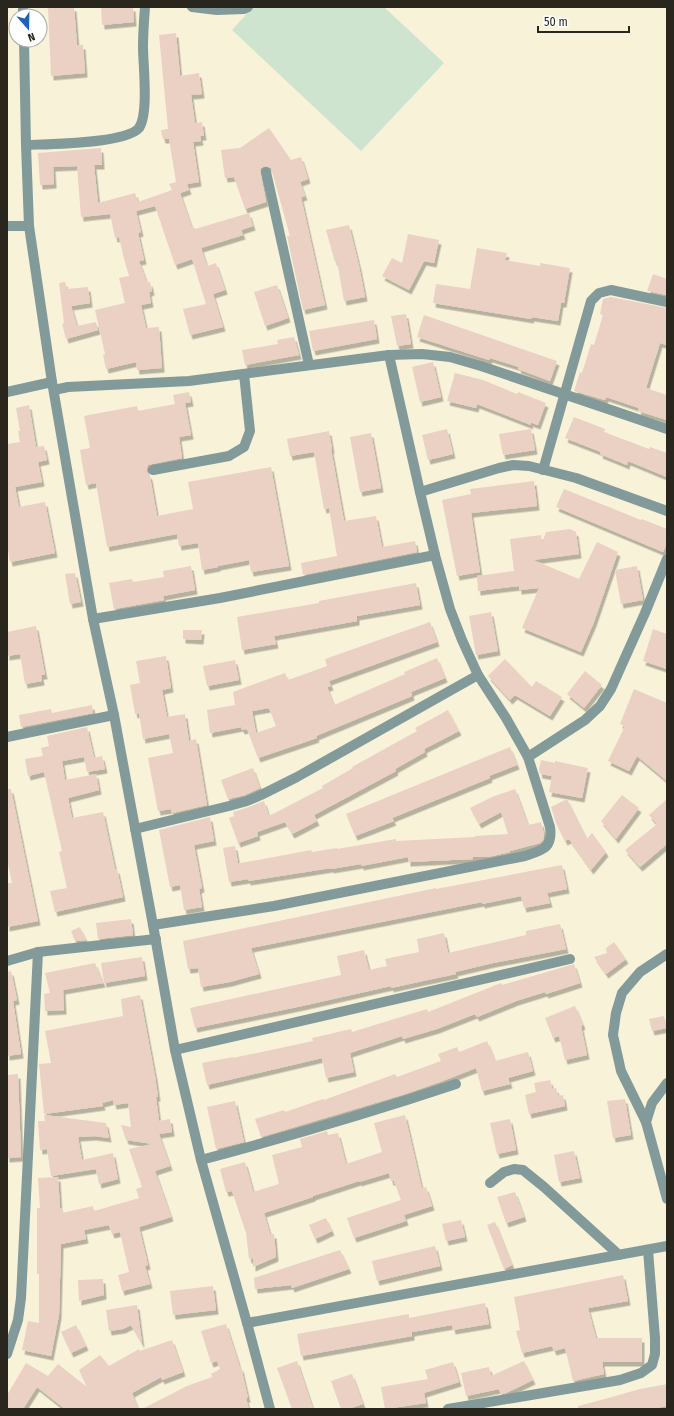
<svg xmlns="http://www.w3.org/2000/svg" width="674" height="1416" viewBox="0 0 674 1416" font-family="'Fira Sans Condensed',sans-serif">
<defs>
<filter id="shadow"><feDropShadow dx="2.5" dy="4.5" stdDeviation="0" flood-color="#0004"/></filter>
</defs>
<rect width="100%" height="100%" fill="#f8f2d9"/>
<path fill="#cee4cf" d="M253,7H384L444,63L361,151L232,30Z"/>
<g fill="#ead1c4" fill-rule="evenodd" filter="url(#shadow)">
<path d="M48,7H74L77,45H83L85,73L51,76Z"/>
<path d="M101,7H133L134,22L102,25Z"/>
<path d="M176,33L180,76L199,73L202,94L191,95L195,123L202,122L204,136H200L201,141L193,142L199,182L187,184L189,190L180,193L192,228L194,227L195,229L249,213L253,226L241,230L243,235L201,248L207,266L216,263L225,290L213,294L223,327L190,335L183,309L206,304L192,259L175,265L155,206L136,211L141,232L138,233L144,260L139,261L147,283L150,282L152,291L149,292L151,303L141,305L146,328L159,327L162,368L137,370L136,362L106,369L103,355L105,354L95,310L125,303L119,278L129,276L124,259L119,237L115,238L110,214L81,217L77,166L53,167L54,184L40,185L38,153L101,148L102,165H94L98,203L135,193L138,202L172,190L169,184L176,182L169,139H163L161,130L168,129L159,35Z"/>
<path d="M269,128L291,160L301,157L308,179L300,182L305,196L301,197L325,305L303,310L287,236H290L271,168L265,166L261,168L260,170L266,202L245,209L234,177L225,178L221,150L240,148Z"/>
<path d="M349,225L359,266L365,297L344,301L337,261L335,262L326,230Z"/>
<path d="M408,234L439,240L434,263L424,261L409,290L382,276L392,258L402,263Z"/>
<path d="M477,248L507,253L505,260L540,266V263L570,268L564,303H561L558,321L532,317L531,319L433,303L436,284L470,289Z"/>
<path d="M653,274L667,279V295L647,291Z"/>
<path d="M65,282L67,289L88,287L90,303L71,306L77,326L96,322L98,330L66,339L62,324L64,323L59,283Z"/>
<path d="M277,285L288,318L265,326L254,292Z"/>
<path d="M611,297L667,308V345L660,343L646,388L667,395V420L638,411L639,408L606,397L605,400L574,391L580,372L582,373L591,344L594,345L603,315L600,314L603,299Z"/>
<path d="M406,314L411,344L397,346L391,316Z"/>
<path d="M424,315L557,361L550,381L518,369L519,367L490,358L489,360L417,337Z"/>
<path d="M374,320L377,339L313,351L309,331Z"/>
<path d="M294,337L299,355L245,365L242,350L278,344L277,340Z"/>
<path d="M433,362L441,397L420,402L412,367Z"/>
<path d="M455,373L483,380L517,394L518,392L546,403L538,425L530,422L531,425L477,404L476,408L447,401Z"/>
<path d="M189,392L191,402L185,403L191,435L179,437L182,458L152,464L148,465L147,468V472L150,476L157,516L193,509L188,482L271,467L289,566L251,572L249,560L218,566V567L202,570L198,543L179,546L177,534L107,547L96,483L86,485L84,474L80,450L90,448L84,416L137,406L138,411L175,404L173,395Z"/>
<path d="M29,405L36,447L44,446L47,460L38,462L42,482L15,487L19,507L45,502L55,553L10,562L7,545V444L20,442L18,431H20L16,408Z"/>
<path d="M574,417L605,429L604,432L649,449L650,447L667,453V477L628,461L627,465L600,454L601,452L565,438Z"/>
<path d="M447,429L453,454L428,460L422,435Z"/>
<path d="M531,429L535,450L503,455L499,434Z"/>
<path d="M329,431L332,449H331L344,521L376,516L382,547L415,541L417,552L303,575L301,563L337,556L329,508L324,509L314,452L290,456L287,439Z"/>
<path d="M371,433L381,488L360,492L350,437Z"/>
<path d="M534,481L537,506L471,513L480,572L457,576L442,500L471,494L470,489Z"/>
<path d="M564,489L641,520L642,519L667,529V543L663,552L556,507Z"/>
<path d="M570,529L576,532L579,554L533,560L579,579L597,542L618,552L594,622L581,652L522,628L539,588L519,590V586L478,591L477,576L514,571L510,539L541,535L542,543L546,532Z"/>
<path d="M191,566L195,590L163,596L164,600L114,609L109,583L132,579L133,582L164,577L163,571Z"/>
<path d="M637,566L643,600L621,604L615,570Z"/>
<path d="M75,573L81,602L70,604L65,574Z"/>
<path d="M416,583L420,605L357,616V621L274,636L276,644L242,650L237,617L319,603V601Z"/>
<path d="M491,612L498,651L476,655L469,616Z"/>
<path d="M430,622L437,642L329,681L331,686L327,687L334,705L405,674L404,672L437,658L445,678L411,692L412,696L316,736L317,738L258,758L247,729L242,730L241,727L210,733L207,710L235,705L233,692L285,673L288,680L327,666L325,659ZM269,708L276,726L256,733L252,711Z"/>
<path d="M36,626L45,675H41L42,681L25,684L20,654L7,656V632Z"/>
<path d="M653,629L667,634V669L643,661Z"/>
<path d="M183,630H202L201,640L183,639Z"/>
<path d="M166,656L171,688L162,690L167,717L185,714L189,741L196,739L207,805L172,813L171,809L158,811L148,758L173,753L169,734L143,739L139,713L135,714L130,685L140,683L136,661Z"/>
<path d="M505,659L532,687L536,681L562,697L550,716L515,695L510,700L488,676Z"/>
<path d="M235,660L239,680L207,686L203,666Z"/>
<path d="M585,671L602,685L584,708L567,694Z"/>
<path d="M634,689L667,703V781L637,756L629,771L608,761L625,726L620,724Z"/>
<path d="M92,705L93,713L21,727L19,715L51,709L52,713Z"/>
<path d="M448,710L459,731L424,749L425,752L395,769L396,771L314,815L317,821L292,834L285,822L257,832L258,836L238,843L229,818L234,816L233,812L249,807L264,801L269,816L323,788L322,786L353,768L352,767L417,731L415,728Z"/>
<path d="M87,727L94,758L102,756L105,769L87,772L84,757L62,761L65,780L96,774L99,790L68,798L72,818L103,812L115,869H117L123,897L55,912L50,891L67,888L59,852L62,851L44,772L28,776L25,759L43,756L41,748L49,746L47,736Z"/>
<path d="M510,747L517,765L489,776L490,778L392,818L394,821L355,836L346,814Z"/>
<path d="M541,760L555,763V761L588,768L582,798L549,792L552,776L540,774L539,769Z"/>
<path d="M253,768L260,788L245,795L228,799L221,780Z"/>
<path d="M7,789H11L38,921L7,927V883H12L7,859Z"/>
<path d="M515,789L528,825L541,822L544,834L543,840L540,843L510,851V852L488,857H473V859L408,862V857L361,866V864L331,869V868L248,881V879L229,882L223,848L235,846L238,863L236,864L311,850L312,852L337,848V849L396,839V841L475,837V836L508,834L501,812L479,824L470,808L492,797Z"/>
<path d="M622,795L639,808L616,839L601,821Z"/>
<path d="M567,799L587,839L592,833L606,852L591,870L569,839L565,841L556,823L551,807Z"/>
<path d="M667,799V844L640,867L625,850L657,824L649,815Z"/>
<path d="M210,817L214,841L194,845L202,888L199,889L202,907L184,910L180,885L170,887L159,830Z"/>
<path d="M562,865L567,889L547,893L550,903L524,908L521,896L482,904V902L251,948L259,974L230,982L201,987L198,968L188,969L183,941L436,888V889Z"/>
<path d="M131,919L133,935L98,939L96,923Z"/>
<path d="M560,924L566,949L493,963L455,972L456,974L423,981L391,988V986L302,1006L195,1028L190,1008L341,975L337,956L364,950L369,970L387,966L385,959L419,952L417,939L444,933L448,953L526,935V931Z"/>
<path d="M80,927L86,940L75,941L71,931Z"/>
<path d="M614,942L626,959L606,974L594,957L607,953L606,948Z"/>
<path d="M142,957L145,976L104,983L101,963Z"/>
<path d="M95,963L103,983L63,990L64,1010L45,1011L44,994L50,993L45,973Z"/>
<path d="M574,964L580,983L546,994L545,992L516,1001L477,1017L475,1014L437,1029L403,1039L402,1036L350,1053L354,1072L326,1078L322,1058L207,1085L202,1063L233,1057V1058L313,1041L312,1038L351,1029L352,1032L427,1009L428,1012L501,983L502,985Z"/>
<path d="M11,971L17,1000L13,1001L21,1054L7,1056V972Z"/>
<path d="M140,995L155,1076L158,1097H156L159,1121L170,1119L172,1132L159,1134L170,1166L155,1171L171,1217L139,1227L148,1265L145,1266L150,1284L122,1291L118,1275L129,1272L120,1232L112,1234L109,1225L84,1230L86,1239L61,1244L59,1315L51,1356L22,1350L28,1321L39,1323V1274H37V1208H40L38,1178L58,1177L60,1208H62V1213L93,1206L94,1211L139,1198L136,1189L142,1187L129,1149L153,1144L126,1140L121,1125L131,1127L128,1103L114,1105L113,1100L102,1103L103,1106L44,1114L39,1064L51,1063L45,1031L123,1016L121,999Z"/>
<path d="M575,1006L583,1025L581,1026L587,1055L565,1060L559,1036L553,1038L545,1018Z"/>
<path d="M664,1016L667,1028L652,1031L649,1019Z"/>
<path d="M487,1041L495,1061L528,1052L533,1071L508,1078L510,1084L482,1091L476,1068L440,1082L402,1095L261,1137L255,1119L284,1110L285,1112L323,1099L324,1100L395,1074L397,1077L441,1061L438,1054L457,1047L459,1052Z"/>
<path d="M18,1074L21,1157L7,1158V1075Z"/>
<path d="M550,1080L552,1089L556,1088L558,1096L563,1095L565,1106L529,1114L525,1095L536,1092L534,1083Z"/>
<path d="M625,1099L631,1135L613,1138L607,1101Z"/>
<path d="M235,1101L244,1142L216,1149L207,1107Z"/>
<path d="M44,1115L106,1123L109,1138L94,1136L78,1137L82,1160L113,1153L118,1179L99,1184L96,1169L51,1176L47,1149L40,1150L38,1121H45Z"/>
<path d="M405,1115L422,1189L426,1187L432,1206L404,1215L406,1221L354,1238L347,1218L401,1200L394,1181H391L389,1173L359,1182V1181L313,1196V1197L264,1213L270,1234H274L276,1257L253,1267V1258L249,1259L246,1233L232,1191L226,1192L220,1169L245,1162L253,1191H256L279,1184L272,1155L302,1147L300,1139L327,1131L328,1135L338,1133L346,1164L382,1152L374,1123Z"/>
<path d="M510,1119L516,1150L497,1154L490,1123Z"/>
<path d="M574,1151L580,1178L559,1182L554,1155Z"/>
<path d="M515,1192L524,1217L506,1223L497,1197Z"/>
<path d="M326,1218L332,1231L315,1239L309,1225Z"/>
<path d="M461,1220L465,1237L446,1241L442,1224Z"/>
<path d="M495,1222L512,1265L504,1269L487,1225Z"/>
<path d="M435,1246L440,1266L377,1281L372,1261Z"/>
<path d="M340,1250L349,1269L292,1288L291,1285L255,1289L254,1278Z"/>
<path d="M623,1275L628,1301L588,1308L596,1338H642V1362H602L604,1374L573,1381L565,1348L554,1351L552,1346L522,1353L516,1331L520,1330L514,1297Z"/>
<path d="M103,1279L104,1295L79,1301L78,1280Z"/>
<path d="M213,1286L216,1310L173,1315L170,1291Z"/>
<path d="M485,1303L489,1324L453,1330L452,1325L412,1332V1336L301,1356L297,1334L409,1314V1318Z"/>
<path d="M137,1305L142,1344L131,1325L123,1329L109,1331L106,1310Z"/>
<path d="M226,1324L240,1368L241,1367L248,1398H246L249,1409H142L187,1386L212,1377L211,1374L220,1369L217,1361L211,1363L201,1331Z"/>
<path d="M76,1325L86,1346L71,1353L61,1332Z"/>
<path d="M172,1340L183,1372L162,1380L161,1377L132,1393L138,1409H65L37,1387L23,1409H7V1395L26,1363L48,1376L58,1364L87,1387L79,1370L100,1355L109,1366L139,1349L140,1351Z"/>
<path d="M297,1361L313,1409H292L284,1387L277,1368Z"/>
<path d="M524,1361L533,1380L506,1393L501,1394L499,1389L466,1396L461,1373L489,1367L491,1376Z"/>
<path d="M453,1362L459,1382L424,1393L426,1403L385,1409L381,1387L428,1379L425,1370Z"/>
<path d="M352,1374L363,1404L348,1409H341L331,1381Z"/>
<path d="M667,1384V1406L651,1409H578V1406L612,1397L640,1389Z"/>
</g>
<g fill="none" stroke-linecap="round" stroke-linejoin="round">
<g stroke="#829a9a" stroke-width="10">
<path d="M23,7V16"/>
<path d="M192,7L217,10L244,9L248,7"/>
<path d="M24,40L26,145L29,226L52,382L93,619L114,715L153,925L175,1050L201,1160L247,1323L270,1409"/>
<path d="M26,145C48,144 125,144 139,128C149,114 143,64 143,47C143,33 144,20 145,7"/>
<path d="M266,172L309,365"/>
<path d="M7,226H29"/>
<path d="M54,390L68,387L189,381L389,355L422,354L450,357L481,366L667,429"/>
<path d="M7,392L52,382"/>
<path d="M153,470L229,456L244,447L250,431L244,374"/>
<path d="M543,470L591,301L599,293L611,290L667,302"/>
<path d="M420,492L499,468L513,465L529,466L576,478L667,511"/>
<path d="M93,619L220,598L435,555"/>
<path d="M7,737L114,715"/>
<path d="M528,757L585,720L600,706L611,689L645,613L667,559"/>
<path d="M135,829L229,806L247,801L261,795L297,777L478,675"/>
<path d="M153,925L274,906L525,856C543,850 553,848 550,827L528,757L506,718L478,675L462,640L450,609L435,555L420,492L389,355"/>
<path d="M7,961L38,952L156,939"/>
<path d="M175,1050L570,959"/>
<path d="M667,1083L652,1103L646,1122L667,1199"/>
<path d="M646,1122L621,1071L613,1035L616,1013L622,993L640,972L667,954"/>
<path d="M201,1160C287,1137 372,1112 456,1084"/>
<path d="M490,1183L504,1172L514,1169L523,1170L544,1187L619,1255"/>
<path d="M247,1323L667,1246"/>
<path d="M7,1354L18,1320L21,1298L38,952"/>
<path d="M448,1409L620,1380L641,1373L652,1365L655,1354V1338L648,1250"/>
</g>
</g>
<rect width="674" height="1416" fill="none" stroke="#28261d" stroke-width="16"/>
<g transform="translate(28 28) rotate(160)"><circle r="19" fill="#ffffff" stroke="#a9a8a5"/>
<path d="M0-3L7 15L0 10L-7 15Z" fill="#1e62b3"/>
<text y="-6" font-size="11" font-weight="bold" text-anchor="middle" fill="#28261d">N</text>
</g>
<path d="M538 26v6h91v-6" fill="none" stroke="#28261d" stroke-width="2"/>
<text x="544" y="26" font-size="12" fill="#28261d" stroke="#ffffff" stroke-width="3" paint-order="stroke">50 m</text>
</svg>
